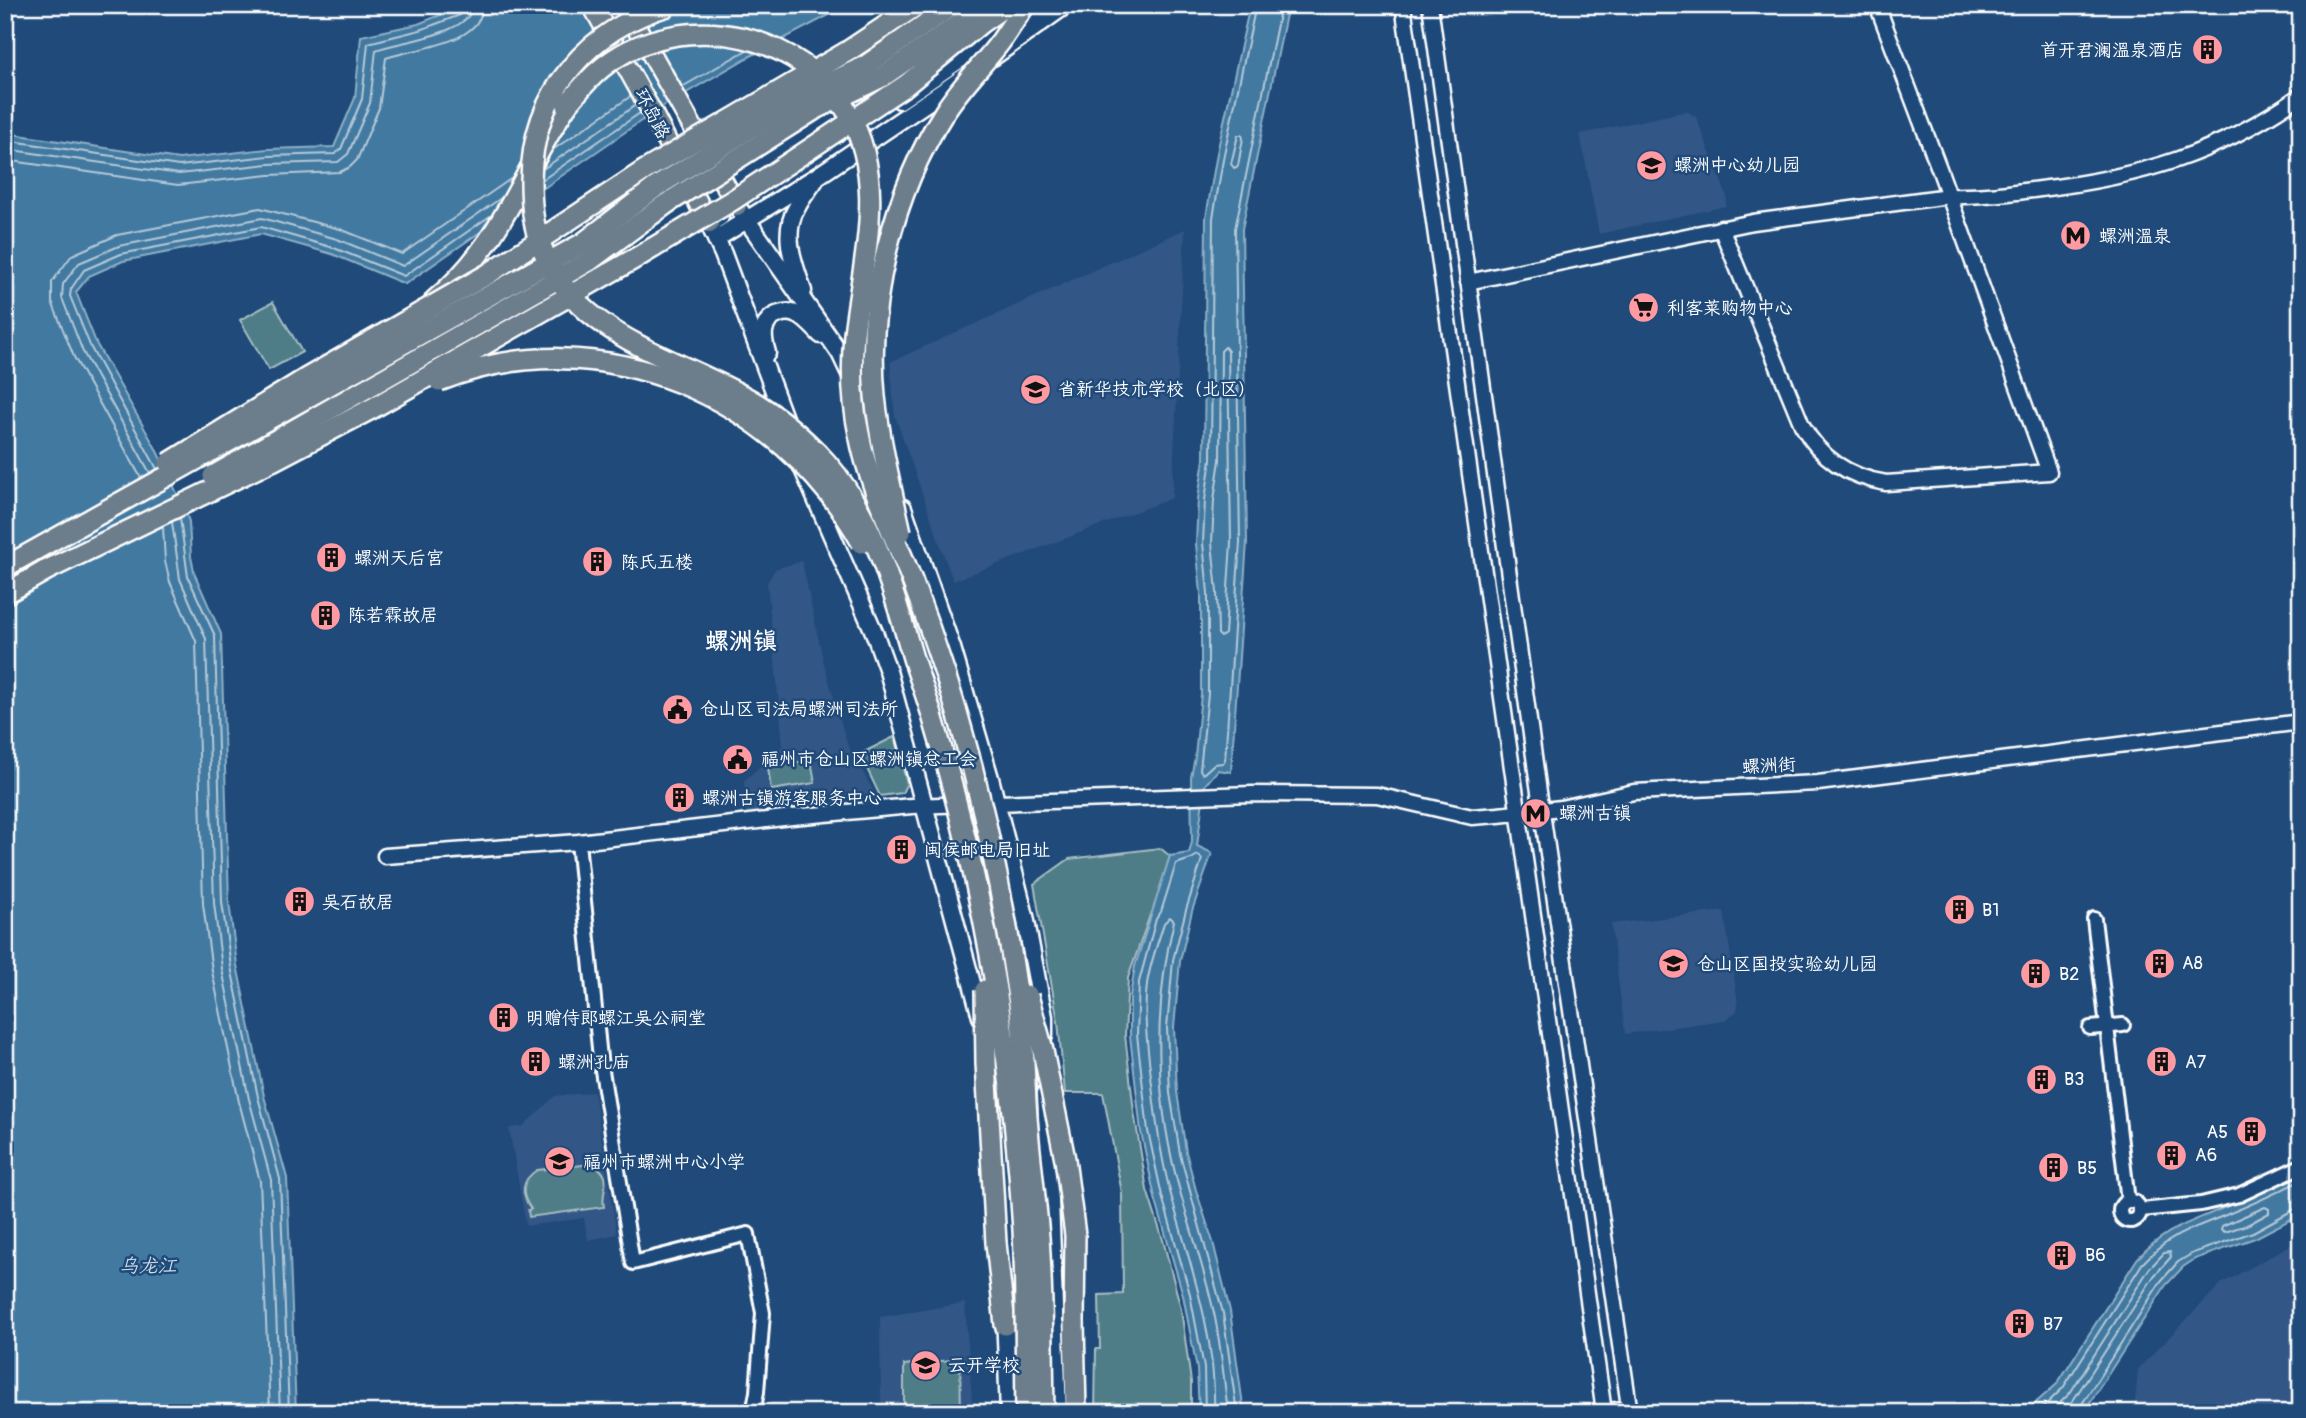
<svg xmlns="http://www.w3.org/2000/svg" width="2306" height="1418" viewBox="0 0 2306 1418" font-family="Pangolin,'LXGW WenKai TC',sans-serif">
<rect width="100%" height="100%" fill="#1f4a7a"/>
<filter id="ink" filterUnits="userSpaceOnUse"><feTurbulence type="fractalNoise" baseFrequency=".0143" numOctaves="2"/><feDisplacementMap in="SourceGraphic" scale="14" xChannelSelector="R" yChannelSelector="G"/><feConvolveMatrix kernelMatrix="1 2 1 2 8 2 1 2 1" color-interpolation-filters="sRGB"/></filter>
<g filter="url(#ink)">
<g fill="#315686">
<path d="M1687,111L1696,117L1727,196L1726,206L1599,234L1580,134Z"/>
<path d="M1185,229L1172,498L953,581L895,416L890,362Z"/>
<path d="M802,561L823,660L847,743L875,794L747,813L744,781L783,745L767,583L775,569Z"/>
<path d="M1724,911L1738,1004L1737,1011L1725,1020L1625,1034L1611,924Z"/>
<path d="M594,1092L617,1234L588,1240L584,1218L526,1226L509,1128L523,1126L555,1096Z"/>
<path d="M2301,1239V1413H2134L2138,1369L2221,1284Z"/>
<path d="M965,1303L973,1413H881L880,1317Z"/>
</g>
<g fill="#4f7d87" stroke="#a7bec3" stroke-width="2">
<path d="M273,302L302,352L269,370L240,320Z"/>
<path d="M894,737L907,783L902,793L880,796L860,754Z"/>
<path d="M811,760L815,783L771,790L768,767Z"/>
<path d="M1160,848L1170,856L1154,910L1150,915L1128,978L1125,1035L1134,1112L1147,1190L1163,1240L1181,1309L1191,1382V1413H1095L1096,1349H1100L1099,1295L1123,1294L1122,1193L1103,1093H1065L1058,1022L1034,884L1069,859Z"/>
<path d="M592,1164C616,1176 600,1189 604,1207L529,1217L528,1210L531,1209C520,1194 521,1180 537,1170Z"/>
<path d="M960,1359L961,1413H904V1365Z"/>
</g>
<g fill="#4379a0" stroke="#8eafc6" stroke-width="2">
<path d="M465,5H848L745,59L657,110L405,284L332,254L261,234L123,261L89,276L76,292L97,345L155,447L186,512L189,522L191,557L195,575L221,634L229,902L237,965L264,1096L287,1178L296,1413H5V133L179,159L267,149L334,147L355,98L361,36L418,24Z"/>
<path d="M1250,5H1288L1242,229L1247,542L1231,772L1218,770L1205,785L1197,846L1212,853L1192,911L1180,961L1174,1028L1177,1092L1186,1152L1196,1190L1213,1242L1230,1311L1244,1413H1199L1197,1369L1183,1295L1155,1198L1141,1132L1130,1036V996L1135,966L1170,856L1189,853L1192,842L1191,777L1195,757L1201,694V593L1196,544L1198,499L1204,459L1206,217L1217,153Z"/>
<path d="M2301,1172V1214L2255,1238L2195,1259L2183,1267L2166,1285L2083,1413H2024L2057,1384L2137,1259C2165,1229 2184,1225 2221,1209C2248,1198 2275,1186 2301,1172Z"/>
</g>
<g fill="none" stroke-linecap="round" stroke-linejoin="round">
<g stroke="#b4c9d9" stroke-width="2">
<path d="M1256,5L1224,154L1213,218L1211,459L1205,500L1203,543L1208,593V694L1200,770L1203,774L1214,764L1223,763L1225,760L1240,542L1235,229L1281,5"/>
<path d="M682,87L745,51"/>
<path d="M1238,135H1242L1243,138L1238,166L1234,168L1231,164Z"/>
<path d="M5,140L179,166L268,156L335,154L341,149L362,99L368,43L420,30L460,15L464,5"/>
<path d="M5,149L179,174L268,164L338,162L348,154L370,103L376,50C399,41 471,35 473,5"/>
<path d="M554,149L631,96"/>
<path d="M5,160L178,185L269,175L340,172L350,167L357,160L379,108L386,58C414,48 482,45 483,5"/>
<path d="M543,169L636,105"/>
<path d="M542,180L640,113"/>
<path d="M1225,347L1228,351L1231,542L1225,634L1221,637L1218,634L1217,592L1212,543L1214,500L1220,460L1221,351Z"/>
<path d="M157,469L91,348L70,296L71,289L84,270L121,254L261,227L334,248L404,276L490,216"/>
<path d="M150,473L83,352L62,298L63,284L79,263L119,246L262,218L337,239L403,266L501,198"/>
<path d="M141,478L74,357L52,302V282L72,255L117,235L260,208L340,229L402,254L512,178"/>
<path d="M180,518L188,577L215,636L222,902L231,967L258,1097L280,1179L289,1413"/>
<path d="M172,522L180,579L206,639L214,903L222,969L249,1099L271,1180L280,1413"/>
<path d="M163,527L165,561L170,582L196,641L203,904L212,971L239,1102L260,1181L270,1413"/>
<path d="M2265,1207L2269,1209V1213L2249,1224L2225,1232L2221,1230L2222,1226Z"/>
<path d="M1205,1413L1204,1368L1190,1294L1162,1196L1148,1131L1137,1035L1139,982L1156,919L1161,912L1176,864L1191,859L1198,855L1202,859L1186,910L1173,960L1167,1028L1170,1093L1180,1154L1223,1313L1237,1413"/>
<path d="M1214,1413C1217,1338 1190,1265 1171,1195C1161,1159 1156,1122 1152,1085C1148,1051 1143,1018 1147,984C1150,963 1158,943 1164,923L1170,917L1174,921C1152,1011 1155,1106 1181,1195C1192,1234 1205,1272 1214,1313C1221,1345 1224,1379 1228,1413"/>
<path d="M2037,1413L2063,1388L2142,1264C2167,1237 2188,1230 2221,1217C2248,1206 2275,1194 2301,1180"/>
<path d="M2050,1413L2070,1393L2149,1269L2164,1253L2170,1252L2171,1257L2154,1276L2072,1402L2070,1413"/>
<path d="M2079,1413L2080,1407L2161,1281L2178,1262L2193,1253L2253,1232L2295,1209H2301"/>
</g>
<defs>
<g id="minor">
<path d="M578,842L600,1058L633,1263L748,1234L763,1313L757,1392L753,1413"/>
<path d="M2094,919L2128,1201"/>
<path d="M2090,1028L2123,1025"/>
<circle cx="2130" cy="1211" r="10"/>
<path d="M2141,1210L2201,1204L2239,1195L2301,1166"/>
</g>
<g id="tertiary">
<path d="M1403,5L1604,1412L1629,1408"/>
<path d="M1430,5L1538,785L1630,1413"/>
<path d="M1721,228L1802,425C1820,458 1849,477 1886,483L2049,472L1940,171L1877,5"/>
<path d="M1468,282L1753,222L1949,196C1980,197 2010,193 2040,189C2140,177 2218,154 2301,95"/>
<path d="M385,856L578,842L792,817L912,806L1252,794L1377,795L1472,817L1498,815L1561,808L1634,792L1818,783L2301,722"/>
</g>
<g id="secondary">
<path d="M993,57L1066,5"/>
<path d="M900,100L1040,5"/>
<path d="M737,206L840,353L874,424"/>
<path d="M720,217L709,224L723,254L787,426"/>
<path d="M716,239L819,175L966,76"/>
<path d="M803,291C794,264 781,234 797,207C802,197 809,189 815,180"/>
<path d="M767,353C765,346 763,338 764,331C767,315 786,308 800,316C807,320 814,328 821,335"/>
<path d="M802,467L874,632L888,671L981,1017"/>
<path d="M903,508L952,648L990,778L1025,916L1044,1017V1036"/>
<path d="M1046,1093L1058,1413"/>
<path d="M1005,1314L1009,1413"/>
</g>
<g id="primary">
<path d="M592,5L653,114L709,224"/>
<path d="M624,5L737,206"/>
</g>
<g id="trunk">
<path d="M435,300C503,243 520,175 567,105"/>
<path d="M5,594L45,571"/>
<path d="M996,1243L1005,1325"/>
<path d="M1074,1322L1076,1413"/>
</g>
</defs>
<use href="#minor" stroke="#fff" stroke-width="18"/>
<use href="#tertiary" stroke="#fff" stroke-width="19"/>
<use href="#secondary" stroke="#fff" stroke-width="21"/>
<use href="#primary" stroke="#fff" stroke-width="23"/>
<use href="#trunk" stroke="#fff" stroke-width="24"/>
<use href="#minor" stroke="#1f4a7a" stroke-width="12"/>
<use href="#tertiary" stroke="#1f4a7a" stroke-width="14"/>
<use href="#secondary" stroke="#1f4a7a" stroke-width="16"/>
<use href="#primary" stroke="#6c7d8b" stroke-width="18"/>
<use href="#trunk" stroke="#6c7d8b" stroke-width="19"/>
<defs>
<g id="trunk-bridge">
<path d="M671,5C589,28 532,92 531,180C531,199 532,219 538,237C571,337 669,353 749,399C779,416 803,437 826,462C874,516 893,591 913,658C920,680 928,700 934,722C983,886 1013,1059 1023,1230C1026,1290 1025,1352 1026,1413"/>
<path d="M567,105C581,88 595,71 614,59C691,9 802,34 848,113C888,180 862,262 854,334C851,367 852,402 859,434C869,487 894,534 913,583C936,643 956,705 972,766C992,844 1008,925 1019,1004C1025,1045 1024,1088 1028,1129C1031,1165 1036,1201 1039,1237C1043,1296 1043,1354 1044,1413"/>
<path d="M439,381C600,317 780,396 862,543"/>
<path d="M169,463L305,379L488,274L645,170L848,51L917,5"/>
<path d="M213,476L589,261L666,204L814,110L882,77L982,8"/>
<path d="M901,532C891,487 880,442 875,396C866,300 893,193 945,111C961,86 983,65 1001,41C1009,29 1017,17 1025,5"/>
<path d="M5,567L583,243L656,187L804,95L865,66L953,5"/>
<path d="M45,571L272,461L373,408L641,255L733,200L906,85L981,23L1007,5"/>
<path d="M985,990L986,1063L996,1243"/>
<path d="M1028,996L1042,1046L1065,1159L1075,1235L1074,1322"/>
</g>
</defs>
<use href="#trunk-bridge" stroke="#fff" stroke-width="24" stroke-linecap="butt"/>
<use href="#trunk-bridge" stroke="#6c7d8b" stroke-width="19"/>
</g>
</g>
<defs>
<symbol id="building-disc" viewBox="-11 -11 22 22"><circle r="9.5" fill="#ff9aa2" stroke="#1f4a7a"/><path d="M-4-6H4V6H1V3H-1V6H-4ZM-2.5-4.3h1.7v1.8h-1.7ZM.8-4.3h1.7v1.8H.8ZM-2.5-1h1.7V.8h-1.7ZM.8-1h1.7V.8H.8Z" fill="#111"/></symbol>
<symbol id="school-disc" viewBox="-11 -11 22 22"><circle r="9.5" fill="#ff9aa2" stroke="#1f4a7a"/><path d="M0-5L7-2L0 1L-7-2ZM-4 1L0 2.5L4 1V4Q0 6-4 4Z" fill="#111"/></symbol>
<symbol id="metro-disc" viewBox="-11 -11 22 22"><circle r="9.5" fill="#ff9aa2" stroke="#1f4a7a"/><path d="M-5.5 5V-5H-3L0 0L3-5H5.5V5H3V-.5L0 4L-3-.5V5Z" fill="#111"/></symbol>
<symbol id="supermarket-disc" viewBox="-11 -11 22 22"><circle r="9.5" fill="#ff9aa2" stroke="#1f4a7a"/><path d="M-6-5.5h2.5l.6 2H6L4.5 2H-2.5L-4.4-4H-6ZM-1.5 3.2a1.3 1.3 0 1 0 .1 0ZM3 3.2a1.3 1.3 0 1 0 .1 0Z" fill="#111"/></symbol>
<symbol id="civic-disc" viewBox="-11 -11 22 22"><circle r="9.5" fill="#ff9aa2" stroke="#1f4a7a"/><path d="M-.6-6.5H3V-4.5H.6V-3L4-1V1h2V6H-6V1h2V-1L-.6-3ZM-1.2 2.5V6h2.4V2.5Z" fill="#111"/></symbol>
</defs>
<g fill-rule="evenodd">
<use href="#building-disc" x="2190" y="32" width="35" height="35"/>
<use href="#school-disc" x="1634" y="148" width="35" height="35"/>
<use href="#metro-disc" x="2058" y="218" width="35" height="35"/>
<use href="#supermarket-disc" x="1626" y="290" width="35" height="35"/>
<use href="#school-disc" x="1018" y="372" width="35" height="35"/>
<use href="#building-disc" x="314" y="540" width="35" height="35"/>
<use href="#building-disc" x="580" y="544" width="35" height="35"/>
<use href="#building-disc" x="308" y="598" width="35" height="35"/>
<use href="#civic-disc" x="660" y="692" width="35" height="35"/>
<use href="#civic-disc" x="720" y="742" width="35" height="35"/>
<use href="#building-disc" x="662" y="780" width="35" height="35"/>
<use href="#metro-disc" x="1518" y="796" width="35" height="35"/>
<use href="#building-disc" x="884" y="832" width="35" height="35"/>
<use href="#building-disc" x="282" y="884" width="35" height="35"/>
<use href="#building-disc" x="1942" y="892" width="35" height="35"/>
<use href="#building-disc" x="2142" y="946" width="35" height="35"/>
<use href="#school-disc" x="1656" y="946" width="35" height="35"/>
<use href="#building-disc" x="2018" y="956" width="35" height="35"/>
<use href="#building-disc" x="486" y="1000" width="35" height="35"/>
<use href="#building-disc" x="518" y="1044" width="35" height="35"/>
<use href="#building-disc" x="2144" y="1044" width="35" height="35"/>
<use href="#building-disc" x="2024" y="1062" width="35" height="35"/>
<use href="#building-disc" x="2234" y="1114" width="35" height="35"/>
<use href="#building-disc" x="2154" y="1138" width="35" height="35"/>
<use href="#school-disc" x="542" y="1144" width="35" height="35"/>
<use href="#building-disc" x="2036" y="1150" width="35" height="35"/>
<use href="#building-disc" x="2044" y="1238" width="35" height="35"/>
<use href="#building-disc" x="2002" y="1306" width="35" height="35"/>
<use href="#school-disc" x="908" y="1348" width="35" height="35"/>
</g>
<g text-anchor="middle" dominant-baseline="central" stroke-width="5" stroke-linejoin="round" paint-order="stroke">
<g font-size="18" fill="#fff" stroke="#1f4a7a" text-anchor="start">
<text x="2184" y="50" text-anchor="end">首开君澜温泉酒店</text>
<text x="1674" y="165">螺洲中心幼儿园</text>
<text x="2099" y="236">螺洲温泉</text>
<text x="1667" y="308">利客莱购物中心</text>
<text x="1058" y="389">省新华技术学校（北区）</text>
<text x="354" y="558">螺洲天后宫</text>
<text x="621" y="562">陈氏五楼</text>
<text x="348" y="615">陈若霖故居</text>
<text x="700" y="709">仓山区司法局螺洲司法所</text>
<text x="761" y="759">福州市仓山区螺洲镇总工会</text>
<text x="702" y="798">螺洲古镇游客服务中心</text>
<text x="1559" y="813">螺洲古镇</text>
<text x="924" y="850">闽侯邮电局旧址</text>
<text x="322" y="902">吴石故居</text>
<text x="1982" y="910">B1</text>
<text x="2182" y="963">A8</text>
<text x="1697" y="964">仓山区国投实验幼儿园</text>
<text x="2059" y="974">B2</text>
<text x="526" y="1018">明赠侍郎螺江吴公祠堂</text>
<text x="558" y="1062">螺洲孔庙</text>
<text x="2185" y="1062">A7</text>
<text x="2064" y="1079">B3</text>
<text x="2228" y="1132" text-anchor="end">A5</text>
<text x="2195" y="1155">A6</text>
<text x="583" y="1162">福州市螺洲中心小学</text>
<text x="2077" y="1168">B5</text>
<text x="2085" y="1255">B6</text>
<text x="2043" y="1324">B7</text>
<text x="948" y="1365">云开学校</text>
</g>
<g font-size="18" fill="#fff" stroke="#1f4a7a">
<text transform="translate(652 114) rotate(62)">环岛路</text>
<text transform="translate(1769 766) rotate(-3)">螺洲街</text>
</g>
<g font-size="19" font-style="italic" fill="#d0dee7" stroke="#1f4a7a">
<text x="148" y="1266">乌龙江</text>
</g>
<g font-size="24" font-weight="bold" fill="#fff" stroke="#1f4a7a">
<text x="741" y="641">螺洲镇</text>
</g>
</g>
<rect width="2306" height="1418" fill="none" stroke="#1f4a7a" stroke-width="28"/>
<rect x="14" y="14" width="2278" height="1390" fill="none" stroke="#fff" stroke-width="2.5" filter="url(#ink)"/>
</svg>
